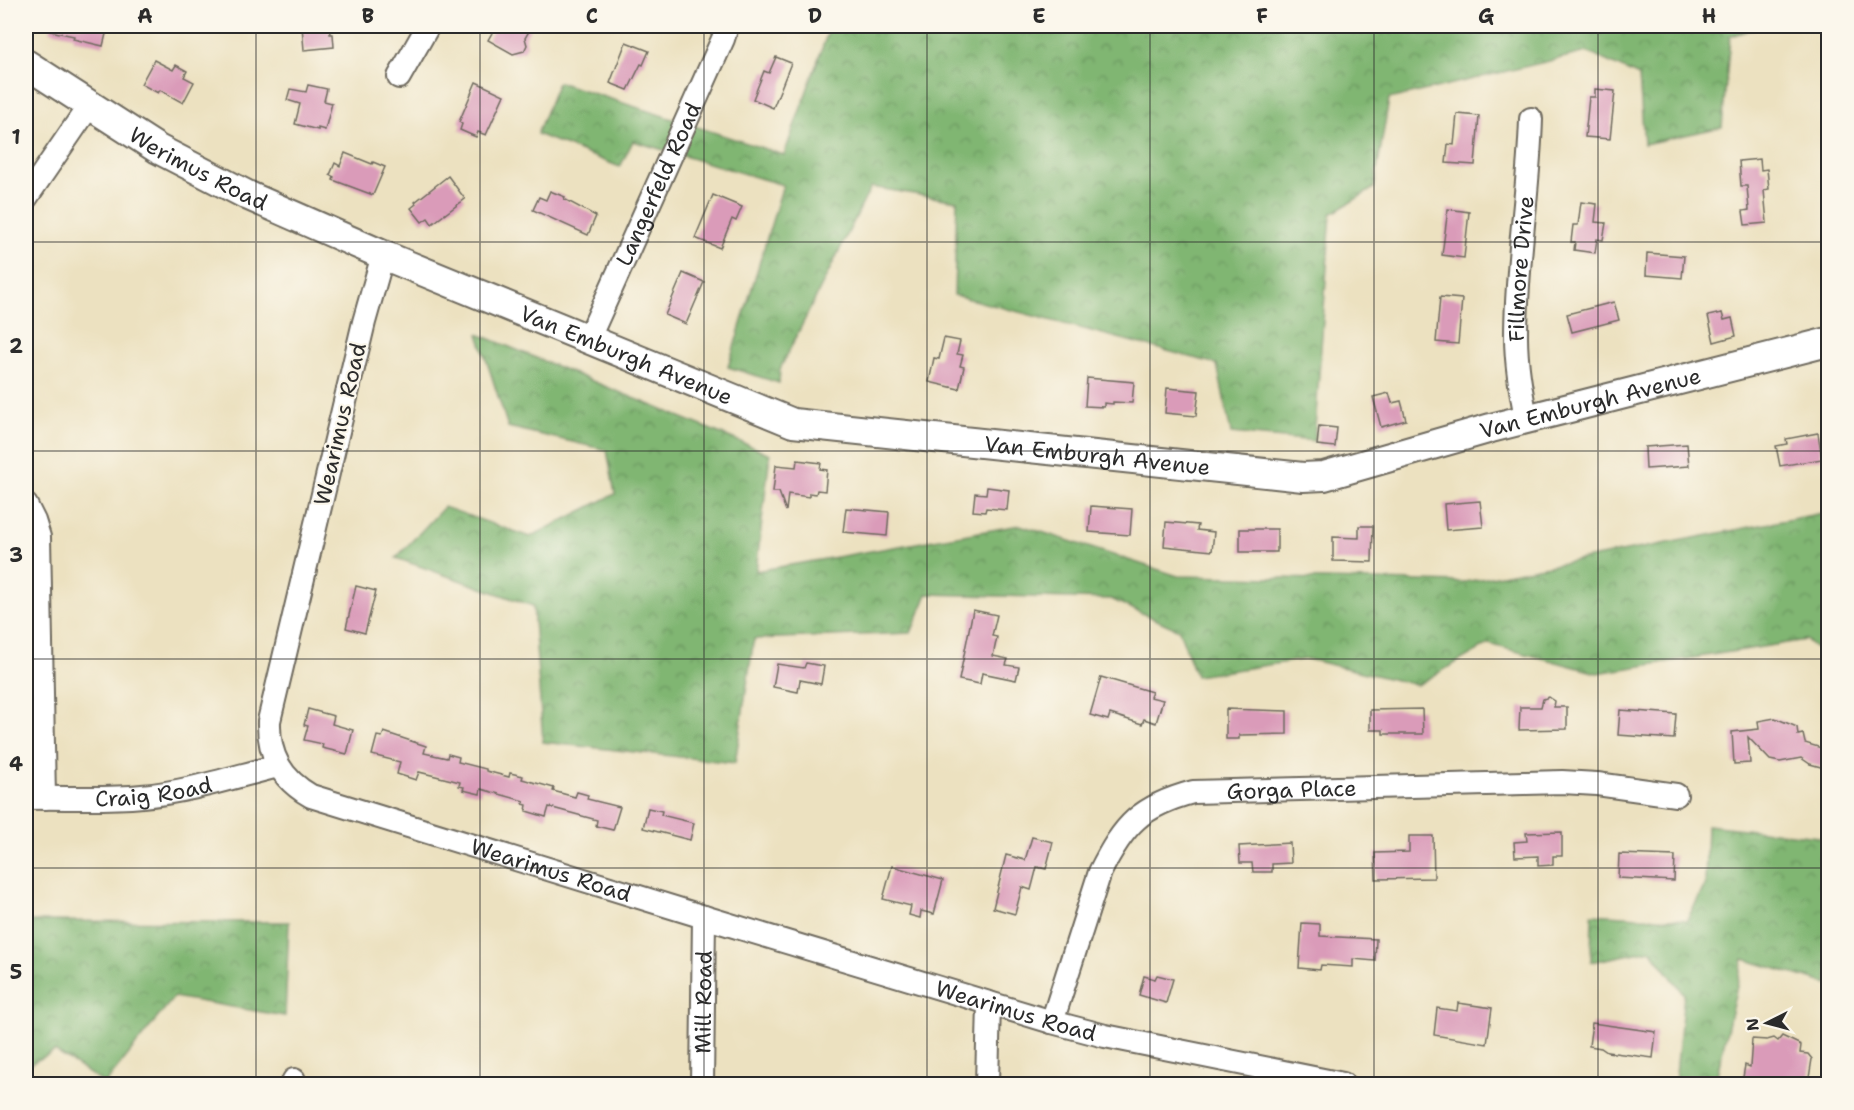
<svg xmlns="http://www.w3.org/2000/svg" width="1854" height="1110" viewBox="0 0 1854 1110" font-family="'Shantell Sans',sans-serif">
<defs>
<pattern id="forest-crowns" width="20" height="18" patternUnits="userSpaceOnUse" patternTransform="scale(1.5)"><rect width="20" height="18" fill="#80b672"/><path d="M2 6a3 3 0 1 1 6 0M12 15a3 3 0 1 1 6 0" fill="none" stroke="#69945e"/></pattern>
</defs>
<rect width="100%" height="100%" fill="#fbf7ec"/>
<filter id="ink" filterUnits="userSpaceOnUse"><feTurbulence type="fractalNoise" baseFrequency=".0167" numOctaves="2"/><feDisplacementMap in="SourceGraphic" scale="12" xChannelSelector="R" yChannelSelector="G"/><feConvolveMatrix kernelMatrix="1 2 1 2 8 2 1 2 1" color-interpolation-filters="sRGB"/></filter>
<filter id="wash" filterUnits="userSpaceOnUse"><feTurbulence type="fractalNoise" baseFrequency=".008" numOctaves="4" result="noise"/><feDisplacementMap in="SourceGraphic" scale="24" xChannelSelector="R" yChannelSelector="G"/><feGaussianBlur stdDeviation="1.35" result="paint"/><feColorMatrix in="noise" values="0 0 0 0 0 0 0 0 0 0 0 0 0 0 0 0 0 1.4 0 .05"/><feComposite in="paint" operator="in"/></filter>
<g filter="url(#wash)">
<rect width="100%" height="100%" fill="#ece1c0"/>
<g fill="url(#forest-crowns)" stroke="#56704e" stroke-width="1.5">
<path d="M830,26H1762L1730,36L1722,127L1644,144L1639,76L1587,52L1389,99L1374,188L1331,214L1314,441L1231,433L1217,364L954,295L957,201L871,187L780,369L779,383L728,367L783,185L633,141L620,167L537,134L558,82L784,155Z"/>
<path d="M478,334L770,454L756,571L1020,525L1178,576L1465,582L1828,512V658L1806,640L1597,673L1489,644L1417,685L1307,659L1196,676L1179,630L1111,599L927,594L911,633L754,639L735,763L543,742L533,606L396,558L444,507L530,537L615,494L607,450L508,427Z"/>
<path d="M1707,825L1828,838V984L1743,959L1715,1084H1675L1684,994L1651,950L1591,962L1592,914L1687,920L1705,885Z"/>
<path d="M26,921L289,922L285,1016L174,997L105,1084L55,1051L26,1066Z"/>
</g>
<g id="blocks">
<g fill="#da9bb9">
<path d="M51,26H108L103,46L73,39L74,36L50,31Z"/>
<path d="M302,26H329L330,34H333L334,47L304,50Z"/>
<path d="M496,26H532L525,38L527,45L524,51L513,54L488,40Z"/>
<path d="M626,42L649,51L643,65L641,64L628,90L610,83Z"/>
<path d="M776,57L791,63L773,108L753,99L764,71L769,73Z"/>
<path d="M154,60L173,70L176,65L187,71L184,77L194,82L183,103L160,90L158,93L141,84Z"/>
<path d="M476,82L504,95L486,135L478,132L476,137L460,130L462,124L459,122Z"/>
<path d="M308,85L327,89L324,101L332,103L325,130L318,128V130L295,124L300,104L287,100L290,89L306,92Z"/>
<path d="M1595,89L1615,91L1610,139L1585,137L1589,97H1595Z"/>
<path d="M1457,114L1479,116L1475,165L1446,163L1448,144L1454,145Z"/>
<path d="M345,153L372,164L373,162L385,167L373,195L333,180L334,177L330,175L335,163L340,166Z"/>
<path d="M1760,159L1761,170L1767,169L1769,189L1764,190L1767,223L1745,225L1743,211L1749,210L1747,186H1741L1739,161Z"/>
<path d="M448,176L465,199L432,224L428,218L422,222L411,208L416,204L415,202Z"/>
<path d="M550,191L565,197L564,199L596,216L588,235L533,210L539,197L546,200Z"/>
<path d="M713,195L742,207L736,221L732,219L720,248L695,238Z"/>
<path d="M1581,202L1597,204L1595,222L1606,223L1603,240L1597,239L1595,253L1574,250L1575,242H1571L1573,225H1578Z"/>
<path d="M1448,209L1469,212L1464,258L1442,255Z"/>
<path d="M1647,253L1684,256L1682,278L1646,275Z"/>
<path d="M683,273L704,282L686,324L665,315Z"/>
<path d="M1440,297L1462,299L1458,344L1436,342Z"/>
<path d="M1614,302L1619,320L1572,332L1567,314Z"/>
<path d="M1722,313L1724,320L1732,318L1736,336L1714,342L1708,316Z"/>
<path d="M944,338L960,341L957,354L963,355L960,366L964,367L959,389L929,382L934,358L939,359Z"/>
<path d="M1087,378L1134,382L1132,403L1113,402V404L1104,403V407L1085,406Z"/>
<path d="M1167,388L1199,391L1196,416L1165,413Z"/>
<path d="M1389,393L1392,403L1401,401L1406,420L1381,427L1373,397Z"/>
<path d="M1319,426L1337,428L1335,447L1317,445Z"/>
<path d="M1818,433L1822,459L1780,466L1776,446L1787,444L1786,439Z"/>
<path d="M1687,444L1689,466L1646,469L1645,447Z"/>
<path d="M797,460L821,463L820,469L827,470L825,491L817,490L816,494L809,493V497L788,494L786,511L779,492H773L776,465L796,467Z"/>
<path d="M987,487L1009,490L1007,510L986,508L985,512L973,511L975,493L986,494Z"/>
<path d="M1480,501L1483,527L1446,530L1444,504Z"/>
<path d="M1091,506L1132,509L1130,535L1089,532Z"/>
<path d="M846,508L889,512L887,536L843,532Z"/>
<path d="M1166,522L1198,525L1197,530L1214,532L1212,551L1164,546Z"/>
<path d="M1359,526H1373L1372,562L1333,561V537L1359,538Z"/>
<rect x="1240" y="529" width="37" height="23"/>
<path d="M356,586L376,591L365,633L346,628Z"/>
<path d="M973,610L997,615L992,636L997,637L993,656L1008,659L1006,665L1019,667L1016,680L982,673L980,684L959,680Z"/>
<path d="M806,663L824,666L821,684L800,680L798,692L773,687L777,664L804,668Z"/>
<path d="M1101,677L1152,692L1150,697L1163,700L1156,723L1144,719L1142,724L1110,714L1108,720L1090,715Z"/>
<path d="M1549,697L1555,701L1554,707H1567V729L1519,730L1520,707H1541L1543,699Z"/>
<path d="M308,709L334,716L332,724L353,730L347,754L322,748L323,744L304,740L308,726L304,725Z"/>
<path d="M1226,709L1287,711V734L1239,735V739H1226Z"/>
<path d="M1422,709L1423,734H1383V730H1370V710Z"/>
<path d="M1620,710L1676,714L1674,739L1618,735Z"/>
<path d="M1775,718L1797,727L1798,735L1803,734L1805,743L1828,750V769L1810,764L1801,758L1780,762L1770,760L1748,737L1750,763L1734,764L1732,732L1759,729L1758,721Z"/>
<path d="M384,732L426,746L424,753L447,758L448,754L459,757L458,762L486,769V771L509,777L510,773L523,776L522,779L554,788L553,791L575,797L577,792L588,795L587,799L620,807L613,830L596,826L597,820L549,807L546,817L526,811L527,805L523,804L524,801L481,789L480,794L463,790L464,787L459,786L460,782L419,772L416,780L397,774L400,762L372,755L377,736L382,737Z"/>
<path d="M648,808L662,811L661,815L694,823L690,840L643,828Z"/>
<path d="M1562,832V856H1553V865L1538,866V856L1515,857L1514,842L1527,841L1526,833Z"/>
<path d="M1409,836H1433L1434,878L1376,879L1375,853L1409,852Z"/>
<path d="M1032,837L1053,842L1046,869L1037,867L1031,890L1022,887L1015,914L993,908L1006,855L1025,860Z"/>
<path d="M1290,843L1291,863L1272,864V872H1253L1252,863H1240L1239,846Z"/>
<path d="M1619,854L1675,856L1674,881L1618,878Z"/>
<path d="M892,866L943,880L934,914L921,911L920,918L909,915L911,906L883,899Z"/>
<path d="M1302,923L1320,924V936L1376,939L1375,961L1353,959V967L1321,965L1320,970L1299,968Z"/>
<path d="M1157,975L1173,979L1166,1003L1139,995L1144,976L1155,979Z"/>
<path d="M1458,1003L1492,1008L1487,1044L1434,1035L1437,1008L1457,1011Z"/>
<path d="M1592,1023L1656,1032L1653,1058L1607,1052L1601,1048L1589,1046Z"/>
<path d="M1782,1036L1801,1045L1800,1053L1808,1054L1812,1059L1808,1084H1742L1745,1065L1750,1067L1752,1039L1767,1040L1774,1038L1778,1041Z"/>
</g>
</g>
</g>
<g filter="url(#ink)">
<use href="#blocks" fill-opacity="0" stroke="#6f6b5f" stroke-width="1.5"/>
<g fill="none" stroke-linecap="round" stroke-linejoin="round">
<defs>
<g id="minor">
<path d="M399,77L428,26"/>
<path d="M26,198L89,106"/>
<path id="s1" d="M383,255L364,322L269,721C268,755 281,779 311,796L704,917L1052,1022L1105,1036L1343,1084"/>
<path id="s2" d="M588,340L723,39L727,26"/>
<path id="s3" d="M1526,418C1521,391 1516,364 1516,336C1516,263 1529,191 1531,119"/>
<path d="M26,505L34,521L39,537L44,798"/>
<path id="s4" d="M26,798C64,797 103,800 142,796C188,792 233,777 278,766"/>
<path id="s5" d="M1052,1022L1100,872C1124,824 1141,806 1193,792L1562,782L1597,784L1676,795"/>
<path d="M292,1084L294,1080"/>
<path id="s6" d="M702,1084L704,917"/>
<path d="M987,1084L989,1003"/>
</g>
<g id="major">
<path id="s7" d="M26,64L158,149L249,196L383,255L793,423L1303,477L1324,476L1491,428L1828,342"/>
</g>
</defs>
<use href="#minor" stroke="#6f6b5f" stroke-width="26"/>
<use href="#major" stroke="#6f6b5f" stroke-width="32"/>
<use href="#minor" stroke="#fff" stroke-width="22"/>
<use href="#major" stroke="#fff" stroke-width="28"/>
</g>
</g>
<path fill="none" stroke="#2b2b2b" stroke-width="1.5" stroke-opacity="0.55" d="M256,26V1084M480,26V1084M704,26V1084M927,26V1084M1150,26V1084M1374,26V1084M1598,26V1084M26,242H1828M26,451H1828M26,659H1828M26,868H1828"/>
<g text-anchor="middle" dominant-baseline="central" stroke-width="4.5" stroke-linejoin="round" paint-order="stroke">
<g font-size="22" fill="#2b2b2b" stroke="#fbf7ec">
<text stroke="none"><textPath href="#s7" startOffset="202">Werimus Road</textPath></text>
<text stroke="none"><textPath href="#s2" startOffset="171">Langerfeld Road</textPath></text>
<text stroke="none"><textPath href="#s3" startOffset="150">Fillmore Drive</textPath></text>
<text stroke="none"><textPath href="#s7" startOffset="669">Van Emburgh Avenue</textPath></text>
<text stroke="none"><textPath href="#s7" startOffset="1659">Van Emburgh Avenue</textPath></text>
<text transform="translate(340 424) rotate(-77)">Wearimus Road</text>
<text stroke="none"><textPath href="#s7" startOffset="1155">Van Emburgh Avenue</textPath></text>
<text stroke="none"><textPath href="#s4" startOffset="128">Craig Road</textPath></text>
<text stroke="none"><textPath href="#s5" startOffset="384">Gorga Place</textPath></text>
<text stroke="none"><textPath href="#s1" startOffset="822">Wearimus Road</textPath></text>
<text stroke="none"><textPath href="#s6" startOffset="82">Mill Road</textPath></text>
<text stroke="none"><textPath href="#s1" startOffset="1308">Wearimus Road</textPath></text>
</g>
</g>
<rect width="1854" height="1110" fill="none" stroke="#fbf7ec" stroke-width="66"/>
<g transform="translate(1767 1023) rotate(264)" stroke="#fbf7ec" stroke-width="4.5" paint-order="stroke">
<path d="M0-4.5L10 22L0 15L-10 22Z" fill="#2b2b2b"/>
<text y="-9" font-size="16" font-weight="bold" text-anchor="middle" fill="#2b2b2b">N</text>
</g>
<rect x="33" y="33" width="1788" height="1044" fill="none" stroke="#2b2b2b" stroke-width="2"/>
<g font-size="20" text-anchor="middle" font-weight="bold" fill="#2b2b2b">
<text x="145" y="23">A</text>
<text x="368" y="23">B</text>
<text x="592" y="23">C</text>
<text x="815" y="23">D</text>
<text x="1039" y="23">E</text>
<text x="1262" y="23">F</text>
<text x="1486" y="23">G</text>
<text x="1709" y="23">H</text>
<text x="16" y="144">1</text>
<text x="16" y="353">2</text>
<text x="16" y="562">3</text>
<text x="16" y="771">4</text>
<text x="16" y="979">5</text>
</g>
</svg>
